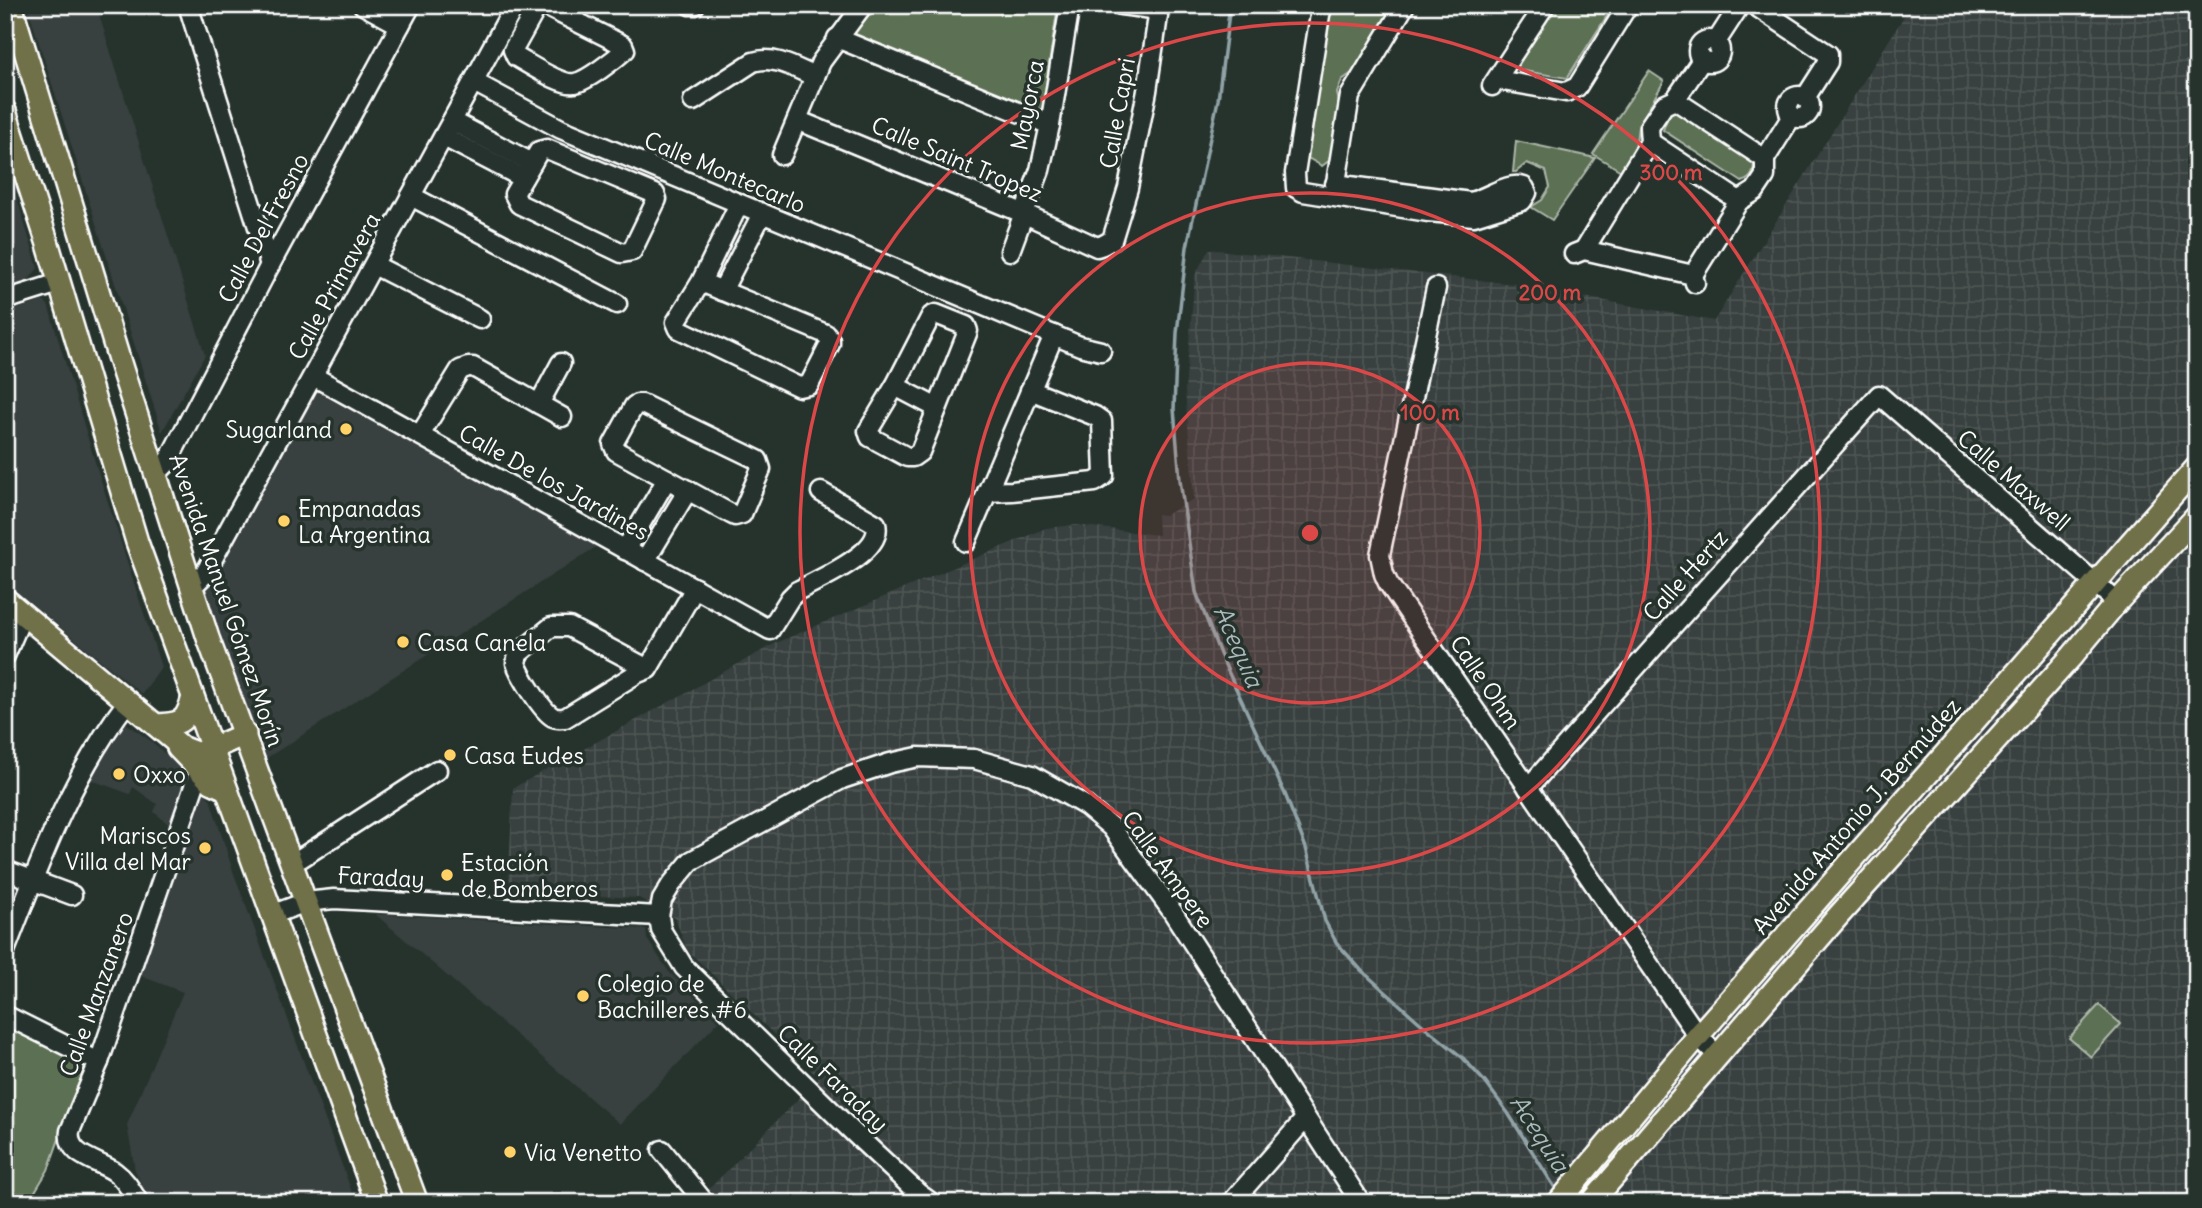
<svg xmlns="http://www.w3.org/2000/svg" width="2202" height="1208" viewBox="0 0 2202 1208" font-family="Delius,sans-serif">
<defs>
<pattern id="industrial-grid" width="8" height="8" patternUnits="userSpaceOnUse" patternTransform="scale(1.75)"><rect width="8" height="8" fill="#394140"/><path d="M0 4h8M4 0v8" fill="none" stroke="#4d5453"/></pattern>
</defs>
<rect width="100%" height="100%" fill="#26332d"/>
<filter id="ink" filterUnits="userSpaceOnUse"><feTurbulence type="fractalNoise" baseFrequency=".0143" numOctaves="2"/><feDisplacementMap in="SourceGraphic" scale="14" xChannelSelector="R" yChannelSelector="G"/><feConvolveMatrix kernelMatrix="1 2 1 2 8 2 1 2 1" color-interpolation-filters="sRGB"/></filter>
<g filter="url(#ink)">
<g fill="#394140">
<path d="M27,5H96L205,355L162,432Z"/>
<path d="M5,159L38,268L27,282L5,289Z"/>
<path d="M43,301L48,305L95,462L161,667L142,694L5,582V313Z"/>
<path d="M311,392H317L599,545L265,759L249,717L205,587Z"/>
<path d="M123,721L151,741L192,778L173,828L154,812L157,804L133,787L130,794L86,778Z"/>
<path d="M203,792L210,799L233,871L356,1203H150L135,1170L127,1125L183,992L138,975Z"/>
<path d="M375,914L646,929L647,939L669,972L719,1021L620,1124Z"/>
</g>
<path fill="url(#industrial-grid)" d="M1911,5H2188L2197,13V1203H710L703,1195L819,1078L687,950L675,918L639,898L508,892L513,788L776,643L1046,528L1076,525L1158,535L1157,514L1165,515L1194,499L1185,390L1195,275L1209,249L1513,284L1714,321Z"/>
<g fill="#5b6f53" stroke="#adb7a9" stroke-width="2">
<path d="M877,5H1058L1042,111L853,34Z"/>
<path d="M1335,5H1397L1359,68L1342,80L1337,93L1340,108L1330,160L1322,166L1308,158L1327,17Z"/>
<path d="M1553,5H1614L1567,78L1518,70L1514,64Z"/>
<path d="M1649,71L1664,81L1638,127L1635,149L1621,171L1593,154Z"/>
<path d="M1671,109L1681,112L1754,160C1754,172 1753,178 1742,182L1663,130Z"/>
<path d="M1516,141L1595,158L1552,220L1531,207L1542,200L1550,187L1546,171L1527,163L1516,172H1513Z"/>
<path d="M2099,1005L2121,1024L2091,1057L2069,1038Z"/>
<path d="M5,1025L86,1063L48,1170L28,1203H5Z"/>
</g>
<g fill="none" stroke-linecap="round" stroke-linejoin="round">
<path stroke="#91a3a7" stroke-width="3.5" d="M1230,5L1218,100L1187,247L1177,333L1174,409L1180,480L1196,592L1220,654L1285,794L1306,848L1325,921L1336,942L1361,970L1419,1022L1463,1058L1485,1082L1508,1113L1557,1191"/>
<defs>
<g id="minor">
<path d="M188,5L270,265"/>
<path d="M363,5L400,25"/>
<path d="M543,5L537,7L513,50L516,57C528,63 561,86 575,83C587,81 615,59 625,50L623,45L543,5"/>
<path d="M690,5H695"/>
<path d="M1323,5L1320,15L1295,173L1296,188L1303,192L1428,212L1474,216L1522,201L1527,193L1524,187C1508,181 1487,199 1470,202L1335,184"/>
<path d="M1754,5L1828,54V62L1805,98"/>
<path d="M837,38L1050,125"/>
<circle cx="1709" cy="51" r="11"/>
<path d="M1716,42L1740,5"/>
<path d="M1497,80L1566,92L1577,87L1628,5"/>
<path d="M474,82L561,129L1080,346L1101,351"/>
<path d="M1492,86L1545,5"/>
<circle cx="1799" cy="107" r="11"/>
<path d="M1675,100L1765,159"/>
<path d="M693,101L753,62C775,55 795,68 815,77"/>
<path d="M797,120L1025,214L1097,247L1103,245L1112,240L1128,188L1147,91L1158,16L1152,9L1121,5"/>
<path d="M452,121L532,163"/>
<path d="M444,137L523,178"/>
<path d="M1650,142L1739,201"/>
<path d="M547,149L655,194L657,199L632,251L622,253L519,204L514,194L539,151Z"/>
<path d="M782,155L821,62L863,5"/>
<path d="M1334,195L1350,96L1405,5"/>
<path d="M411,196L617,304"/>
<path d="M1584,250L1650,142L1649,127L1664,105L1675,100L1702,60"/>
<path d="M1010,251L1040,170L1050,125L1070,5"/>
<path d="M1574,254L1584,250L1693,275L1695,283"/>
<path d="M374,265L480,319"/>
<path d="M1693,275L1739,201L1755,191L1765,176V159L1792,116"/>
<path d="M701,282L826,334L830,340V344L809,385L799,387L679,329L676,322L701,282L739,204"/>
<path d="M1436,288L1380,555L1384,574L1388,583L1698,1036L1718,1056"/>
<path d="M722,291L762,214"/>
<path d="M5,300L59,283"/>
<path d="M936,314L966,326L968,331L920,452L913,457H907L870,437L868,431L895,386L931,316Z"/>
<path d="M313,376L770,630L790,598L797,591C817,580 884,553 876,524L821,492"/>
<path d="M895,386L937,408"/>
<path d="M539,404L561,363"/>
<path d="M637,404H642L758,460L761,469L742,514L735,516L731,514L616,451L613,444L634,406Z"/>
<path d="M420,435L460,370L468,367H473L562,417"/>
<path d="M157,473L167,463L270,265L411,5"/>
<path d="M987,492L1012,491L1095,482L1104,476L1102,421L1095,416L1030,390"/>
<path d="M966,542L1054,335"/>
<path d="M625,550L667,479"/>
<path d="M645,561L688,490"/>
<path d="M192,587L204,575L515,5"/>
<path d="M5,656L23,614"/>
<path d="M648,669L569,627H551L518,654L516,663C520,675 542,711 553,717C557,719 560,718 565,718L636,674L648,669L695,588"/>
<path d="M1528,788L1879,395L2117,602"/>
<path d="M292,863L301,858L437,770"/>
<path d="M5,870L72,895"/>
<path d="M271,915L306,902L334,899L659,916"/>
<path d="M5,951C39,864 71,775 128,701"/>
<path d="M5,1015L99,1062"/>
<path d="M662,1150L705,1203"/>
<path d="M139,1203C132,1192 126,1180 115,1172C99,1160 66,1157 70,1131L99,1062L197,778L201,773"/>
<path d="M932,1203L918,1193L856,1135L684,967L661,930L659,916L662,900L671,885L691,861L842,779L890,763L918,757L974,759L1032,775L1086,806L1111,827L1172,911L1361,1203"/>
<path d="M1231,1203L1305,1119"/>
</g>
<g id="major">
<path d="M11,5L122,369L208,638L417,1203"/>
<path d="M5,111L47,241L137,542L377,1203"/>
<path d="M5,599L183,748L196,753L204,752L245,734"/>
<path d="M157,725C182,724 186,722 193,697"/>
<path d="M178,748L211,782L226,789"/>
<path d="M1558,1203L1698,1036L2197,467"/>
<path d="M1591,1203L1839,915L2072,656L2117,602L2197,516"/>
</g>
</defs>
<use href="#minor" stroke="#fff" stroke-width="23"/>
<use href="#major" stroke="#fff" stroke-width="26"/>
<use href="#minor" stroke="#26332d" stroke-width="18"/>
<use href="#major" stroke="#70704a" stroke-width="21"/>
</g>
</g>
<circle cx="1310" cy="533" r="170" fill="#dc4848" fill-opacity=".12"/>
<g fill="none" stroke="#dc4848" stroke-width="3.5">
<circle cx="1310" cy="533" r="170"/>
<circle cx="1310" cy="533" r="340"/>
<circle cx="1310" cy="533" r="510"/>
</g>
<g fill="#ffd166" stroke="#26332d" stroke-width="2.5">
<circle cx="346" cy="429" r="7"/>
<circle cx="284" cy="521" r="7"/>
<circle cx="403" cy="642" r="7"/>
<circle cx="450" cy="755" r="7"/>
<circle cx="119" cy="774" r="7"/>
<circle cx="205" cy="848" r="7"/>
<circle cx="447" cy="875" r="7"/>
<circle cx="583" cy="996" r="7"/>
<circle cx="510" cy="1152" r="7"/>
</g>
<g text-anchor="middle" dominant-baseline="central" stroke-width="7" stroke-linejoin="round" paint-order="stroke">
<g font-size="23" fill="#fff" stroke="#26332d">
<text transform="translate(1027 105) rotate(-79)">Mayorca</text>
<text transform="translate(1117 113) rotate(-80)">Calle Capri</text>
<text transform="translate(957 159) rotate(23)">Calle Saint Tropez</text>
<text transform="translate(725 172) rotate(23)">Calle Montecarlo</text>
<text transform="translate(263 228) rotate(-62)">Calle Del Fresno</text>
<text transform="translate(334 286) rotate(-61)">Calle Primavera</text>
<text transform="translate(2014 480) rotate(41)">Calle Maxwell</text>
<text transform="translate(554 482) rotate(29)">Calle De los Jardines</text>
<text transform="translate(1685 575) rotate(-48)">Calle Hertz</text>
<text transform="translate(227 600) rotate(71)">Avenida Manuel Gómez Morín</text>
<text transform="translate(1486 682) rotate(56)">Calle Ohm</text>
<text transform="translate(1856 816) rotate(-49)">Avenida Antonio J. Bermúdez</text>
<text transform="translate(1168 869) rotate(54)">Calle Ampere</text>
<text transform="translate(381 877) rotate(3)">Faraday</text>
<text transform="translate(96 994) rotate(-70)">Calle Manzanero</text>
<text transform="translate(833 1078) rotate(44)">Calle Faraday</text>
</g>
<g font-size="23" fill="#fff" stroke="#26332d" text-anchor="start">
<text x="332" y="429" text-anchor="end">Sugarland</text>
<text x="298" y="508">Empanadas<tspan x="298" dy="26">La Argentina</tspan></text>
<text x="417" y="642">Casa Canela</text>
<text x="464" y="755">Casa Eudes</text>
<text x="133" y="774">Oxxo</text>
<text x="191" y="835" text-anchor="end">Mariscos<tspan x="191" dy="26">Villa del Mar</tspan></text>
<text x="461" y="862">Estación<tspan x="461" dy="26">de Bomberos</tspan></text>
<text x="597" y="983">Colegio de<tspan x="597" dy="26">Bachilleres #6</tspan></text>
<text x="524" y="1152">Via Venetto</text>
</g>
<g font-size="24" font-style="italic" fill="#acbabd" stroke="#26332d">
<text transform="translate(1239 646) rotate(66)">Acequia</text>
<text transform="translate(1540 1133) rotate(57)">Acequia</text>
</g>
</g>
<circle cx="1310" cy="533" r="10" fill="#dc4848" stroke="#26332d" stroke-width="3.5"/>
<g font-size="21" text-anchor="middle" font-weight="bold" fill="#dc4848" stroke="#26332d" stroke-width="7" stroke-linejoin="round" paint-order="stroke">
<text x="1671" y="180">300 m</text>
<text x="1550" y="300">200 m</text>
<text x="1430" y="420">100 m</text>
</g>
<rect width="2202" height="1208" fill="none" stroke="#26332d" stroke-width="28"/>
<rect x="14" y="14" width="2174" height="1180" fill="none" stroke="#fff" stroke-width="2.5" filter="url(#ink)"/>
</svg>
